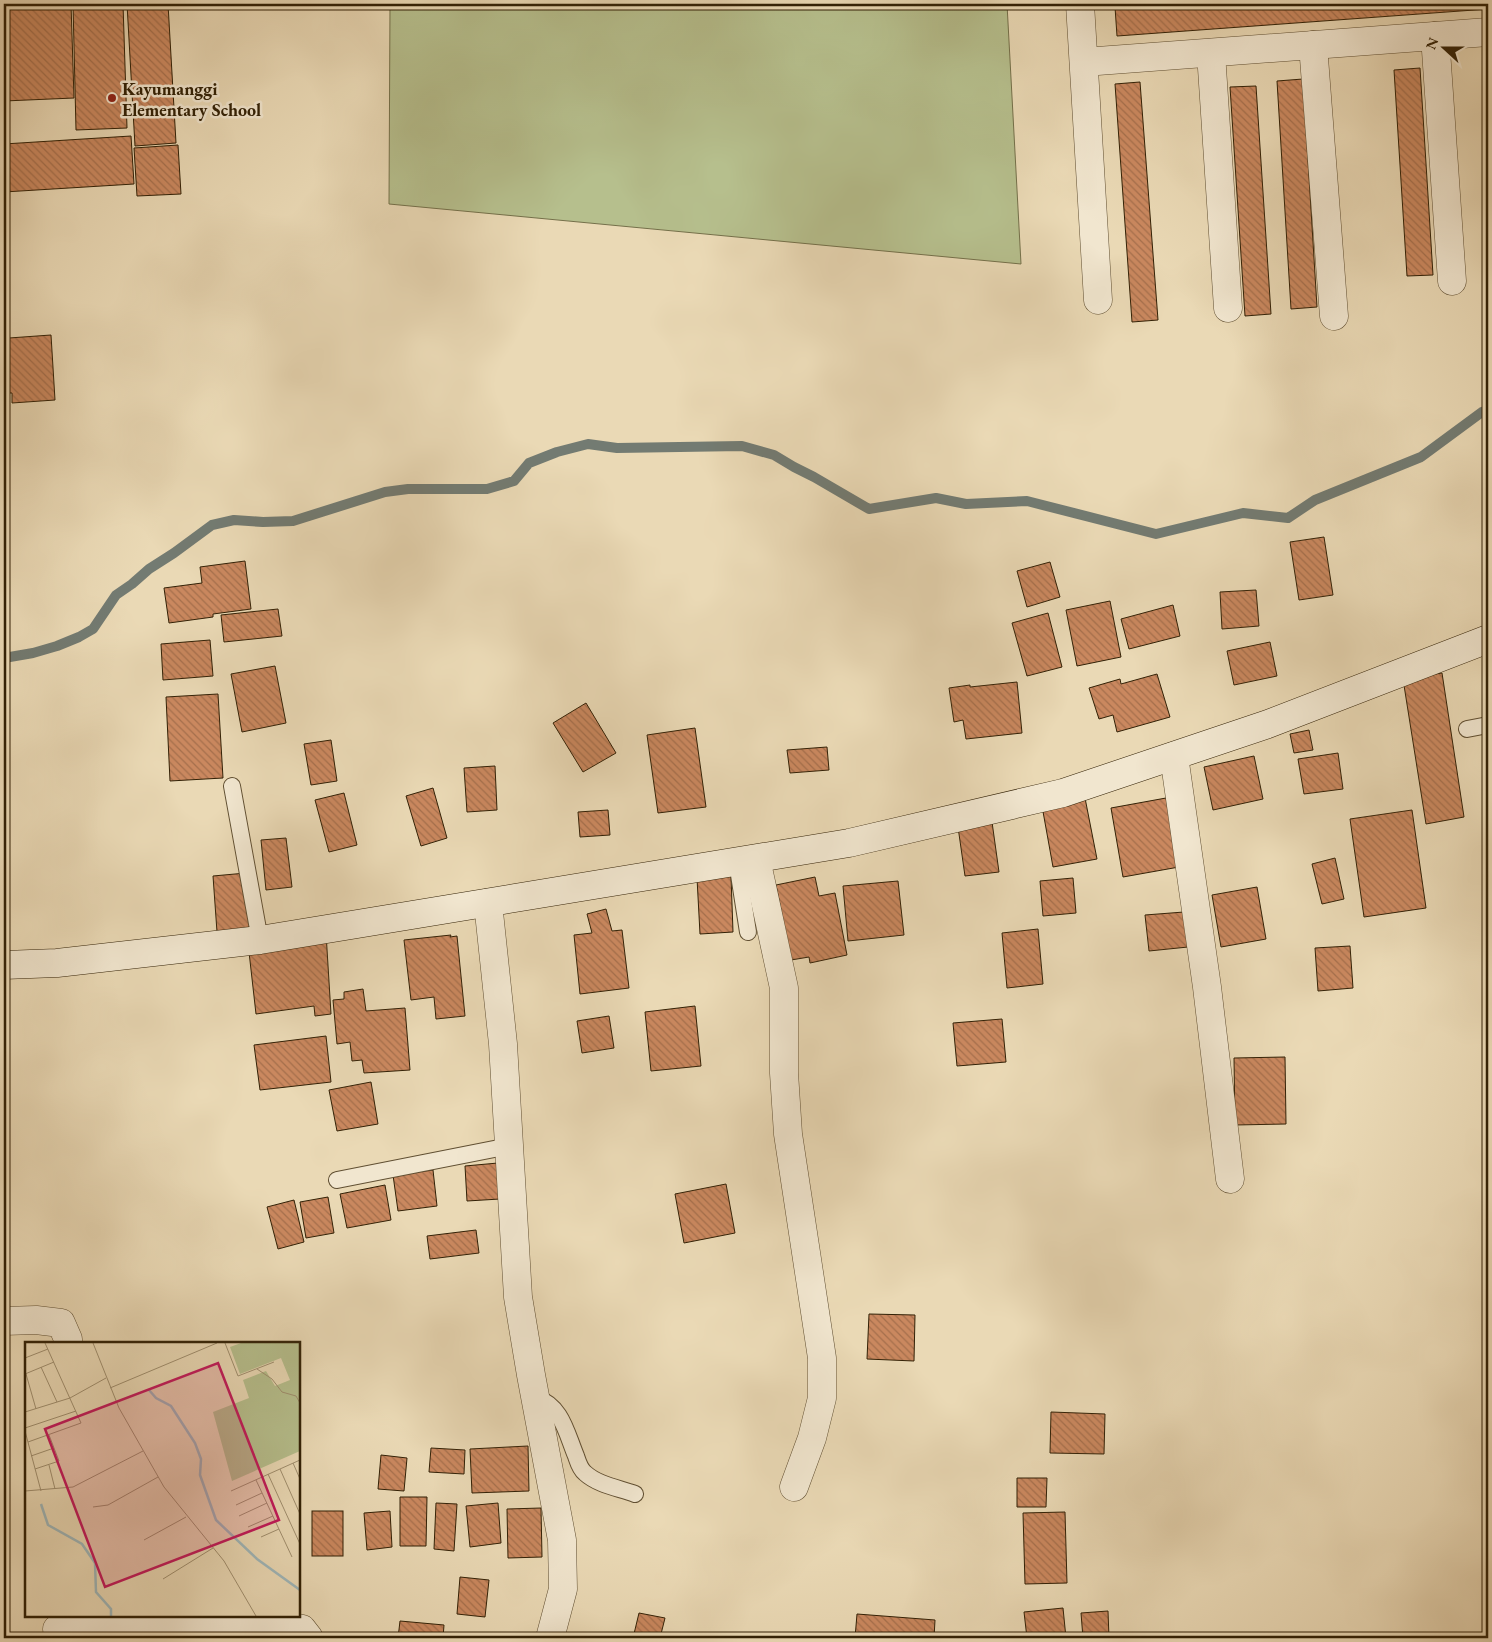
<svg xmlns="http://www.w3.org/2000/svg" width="1492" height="1642" viewBox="0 0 1492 1642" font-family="'EB Garamond',serif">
<defs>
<pattern id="building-back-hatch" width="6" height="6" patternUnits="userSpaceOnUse" patternTransform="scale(1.25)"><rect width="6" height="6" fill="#ca885f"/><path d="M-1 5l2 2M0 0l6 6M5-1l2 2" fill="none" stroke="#a56f4c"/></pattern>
</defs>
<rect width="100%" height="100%" fill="#ead9b5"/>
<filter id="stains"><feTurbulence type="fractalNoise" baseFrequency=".004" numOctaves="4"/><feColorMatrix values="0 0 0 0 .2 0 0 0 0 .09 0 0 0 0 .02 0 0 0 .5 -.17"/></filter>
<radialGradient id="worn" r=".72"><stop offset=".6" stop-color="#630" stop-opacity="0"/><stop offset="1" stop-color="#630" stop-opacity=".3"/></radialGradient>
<path fill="#b6bf8d" stroke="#74704a" d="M390,4H1007L1021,264L389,204Z"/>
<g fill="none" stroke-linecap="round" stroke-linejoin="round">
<path stroke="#737b72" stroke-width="10" d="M4,658L33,653L57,646L79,637L93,629L116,595L132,584L149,569L174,553L212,525L234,520L263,522L293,521L385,492L408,489H487L514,481L529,463L557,452L588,444L617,448L742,446L774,455L794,467L814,477L869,509L936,498L966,504L1027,501L1156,534L1243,513L1288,518L1315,500L1421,457L1482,412L1488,410"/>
</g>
<g fill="url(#building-back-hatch)" stroke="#322106">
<path d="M4,4H71L74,98L4,101Z"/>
<path d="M73,4H123L127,128L76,130Z"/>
<path d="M127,4H168L176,143L135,146Z"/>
<path d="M1167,4H1488V9L1117,36L1115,7Z"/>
<path d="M1420,68L1433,275L1407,276L1394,70Z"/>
<path d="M1303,79L1317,307L1291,309L1277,81Z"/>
<path d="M1140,82L1158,320L1132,322L1115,84Z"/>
<path d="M1256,86L1271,314L1245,316L1230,87Z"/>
<path d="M131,136L134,184L4,192V144Z"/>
<path d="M178,145L181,194L137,196L134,148Z"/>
<path d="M51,335L55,400L12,403V393H4V348H9V338Z"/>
<path d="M1324,537L1333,595L1299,600L1290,542Z"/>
<path d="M245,561L251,609L213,614V617L169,623L164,588L202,583L200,567Z"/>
<path d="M1050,562L1060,597L1027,607L1017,571Z"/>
<path d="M1256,590L1259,626L1222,629L1220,592Z"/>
<path d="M1110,601L1121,657L1077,666L1066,610Z"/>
<path d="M1173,605L1180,636L1129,649L1121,619Z"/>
<path d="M278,609L282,636L224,642L221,615Z"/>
<path d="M1048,613L1062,667L1027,676L1012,623Z"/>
<path d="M210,640L213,676L163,680L161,644Z"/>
<path d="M1270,642L1277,676L1234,685L1227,651Z"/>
<path d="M275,666L286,723L242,732L231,674Z"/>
<path d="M1442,673L1464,817L1426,824L1403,679Z"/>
<path d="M1157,674L1170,717L1117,732L1113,715L1099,719L1089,688L1120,679L1121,684Z"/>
<path d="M1017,682L1022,733L966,739L963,720L954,722L949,688L970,685V687Z"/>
<path d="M218,694L223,778L170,781L166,697Z"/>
<path d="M586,703L616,753L583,772L553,723Z"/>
<path d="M695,728L706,807L658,813L647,735Z"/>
<path d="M1309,730L1313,750L1294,753L1290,734Z"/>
<path d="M331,740L337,781L311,785L304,744Z"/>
<path d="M827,747L829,770L790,773L787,750Z"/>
<path d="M1338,753L1343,789L1304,794L1298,759Z"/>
<path d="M1254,756L1263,799L1213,810L1204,767Z"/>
<path d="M495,766L497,810L467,812L464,768Z"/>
<path d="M433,788L447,838L421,846L406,796Z"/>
<path d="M344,793L357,845L329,852L315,800Z"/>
<path d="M1085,798L1097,859L1053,867L1042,806Z"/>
<path d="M1166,798L1179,867L1123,877L1111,808Z"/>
<path d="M608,810L610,835L580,837L578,812Z"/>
<path d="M1412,810L1426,908L1364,917L1350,819Z"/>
<path d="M992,822L999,872L965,876L958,827Z"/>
<path d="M286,838L292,887L266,890L261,840Z"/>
<path d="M1335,858L1344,899L1322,904L1312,864Z"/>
<path d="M1488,871V919L1483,872Z"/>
<path d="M246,873L251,929L217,932L213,876Z"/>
<path d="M731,876L733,932L700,934L697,878Z"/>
<path d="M815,877L819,896L835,893L847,955L810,963L809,957L791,960L776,885Z"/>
<path d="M1073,878L1076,913L1043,916L1040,881Z"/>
<path d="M898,881L904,935L848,941L843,886Z"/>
<path d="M1257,887L1266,939L1221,947L1212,895Z"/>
<path d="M606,909L612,931L622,930L629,988L580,994L574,935L592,933L587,914Z"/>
<path d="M1184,912L1188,947L1149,951L1145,915Z"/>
<path d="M1038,929L1043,984L1007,988L1002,933Z"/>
<path d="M326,933L331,1014L315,1016L314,1006L256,1014L249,952Z"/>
<path d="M451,935L450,937L457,936L465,1016L436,1019L434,997L411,1000L404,940Z"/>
<path d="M1350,946L1353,988L1318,991L1315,948Z"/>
<path d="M363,989L366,1011L405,1008L410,1070L364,1073L362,1060L352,1061L350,1042L337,1044L333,1000L344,999V992Z"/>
<path d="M695,1006L701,1066L651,1071L645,1012Z"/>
<path d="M609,1016L614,1048L582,1053L577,1021Z"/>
<path d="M1002,1019L1006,1062L957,1066L953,1023Z"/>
<path d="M326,1036L331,1082L260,1090L254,1045Z"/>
<path d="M1285,1057L1286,1124L1235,1125L1234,1058Z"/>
<path d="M371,1082L378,1124L337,1131L329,1090Z"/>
<path d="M498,1163L500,1199L467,1201L465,1166Z"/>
<path d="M433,1170L437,1206L398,1211L393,1175Z"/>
<path d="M726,1184L735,1233L684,1243L675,1194Z"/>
<path d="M385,1185L391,1220L347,1228L340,1194Z"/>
<path d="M328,1197L334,1233L306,1238L300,1202Z"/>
<path d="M294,1200L304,1242L278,1249L267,1207Z"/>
<path d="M476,1230L479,1253L430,1259L427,1236Z"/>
<path d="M869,1314L915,1315L914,1361L867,1359Z"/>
<path d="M1051,1412L1105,1414L1104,1454L1050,1453Z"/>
<path d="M528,1446L529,1491L472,1493L470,1449Z"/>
<path d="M431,1448L465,1450L464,1474L429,1472Z"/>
<path d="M381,1455L407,1458L404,1491L378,1489Z"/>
<path d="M1017,1478H1047L1046,1507H1017Z"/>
<path d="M400,1497H427L426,1546H400Z"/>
<path d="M436,1503L457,1504L454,1551L434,1549Z"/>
<path d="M498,1503L501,1543L470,1547L466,1506Z"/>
<path d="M541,1508L542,1557L508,1558L507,1509Z"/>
<rect x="312" y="1511" width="31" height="45"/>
<path d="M390,1511L392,1547L367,1550L364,1513Z"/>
<path d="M1065,1512L1067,1583L1025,1584L1023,1513Z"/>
<path d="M460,1577L489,1580L485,1617L457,1614Z"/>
<path d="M1063,1608L1066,1638H1027L1024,1612Z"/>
<path d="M1108,1611L1109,1638H1083L1081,1613Z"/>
<path d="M639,1613L665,1618L660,1638H633Z"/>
<path d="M857,1614L935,1620L934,1638H855Z"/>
<path d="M400,1621L444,1625L443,1638H398Z"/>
</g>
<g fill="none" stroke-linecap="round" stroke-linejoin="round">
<defs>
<g id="lane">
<path d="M1467,729L1488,725"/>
<path d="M232,786L260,940"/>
<path d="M737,862L748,932"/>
<path d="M337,1180L509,1146"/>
<path d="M535,1397C562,1406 566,1432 576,1456C578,1462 580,1469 585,1473C598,1485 619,1488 635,1494"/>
</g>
<g id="street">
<path d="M1080,4L1098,300"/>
<path d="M1435,36L1452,281"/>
<path d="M1313,45L1334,316"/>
<path d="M1211,53L1228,308"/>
<path d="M1084,62L1488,32"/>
<path d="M1174,756L1207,987L1230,1179"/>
<path d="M756,859L784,988V1073L788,1134L822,1358V1398L812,1438L794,1487"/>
<path d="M488,903L503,1044L518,1297L531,1375L562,1540L563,1589L550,1638"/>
<path d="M4,1321L36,1320L61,1323L68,1339V1343"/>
<path d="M57,1629L288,1626L302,1629L309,1638"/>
</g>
<path id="secondary" d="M4,965L57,963L260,940L849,843L1063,793L1268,724L1488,639"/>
</defs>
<use href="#lane" stroke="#604f32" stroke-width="18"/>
<use href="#street" stroke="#604f32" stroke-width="29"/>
<use href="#secondary" stroke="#322106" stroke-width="29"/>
<use href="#lane" stroke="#f1e6cf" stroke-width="16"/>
<use href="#street" stroke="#f1e6cf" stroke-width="28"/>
<use href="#secondary" stroke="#f1e6cf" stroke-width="28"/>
</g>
<circle fill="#8f2418" stroke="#f1e6cf" stroke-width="2" cx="112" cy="98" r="5"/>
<g text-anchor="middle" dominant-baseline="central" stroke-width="5" stroke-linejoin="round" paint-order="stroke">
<g font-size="18" font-weight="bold" fill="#322106" stroke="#f1e6cf" text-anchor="start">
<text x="122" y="88">Kayumanggi<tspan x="122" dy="21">Elementary School</tspan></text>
</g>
</g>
<g transform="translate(25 1342)">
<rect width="275" height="275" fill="#ead9b5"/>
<path d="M216,1H275V109L207,139L188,70L224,56L218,38L241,29L250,44L265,38L256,16L215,32L205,5Z" fill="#b6bf8d"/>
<path fill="none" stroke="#9fb7ba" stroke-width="2.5" d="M124,48L131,56L146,64L170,101L176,117L175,133L191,178L232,217L275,248M16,162L23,183L57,202L70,221L71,250L86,267V274"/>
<path fill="none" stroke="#a08f6f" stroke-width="1" d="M68,1L94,66L139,145L199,219L231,274M200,1L213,34L249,20M0,16L23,7M16,25L32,60M232,27L247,37L257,50L271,54L275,61M0,32L29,20M1,32L11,67M85,46L192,1M0,70L45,56L81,36M0,86L51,69M0,89L16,149M3,100L56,81L20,1M6,114L29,106M268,121L275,137M24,123L30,147M10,127L34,119L24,93M255,127L275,172M243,132L275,202M231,138L267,215M0,149L48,145L118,109M206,149L275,118M211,163L237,151M68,165L83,163L133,135M214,174L242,161M223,185L248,174M236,195L254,187M119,198L161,175M138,237L188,206"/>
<path fill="#c2185b" fill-opacity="0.15" stroke="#c2185b" stroke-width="2.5" d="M193,21L254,178L80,245L20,87Z"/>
<rect width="275" height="275" fill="none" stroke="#322106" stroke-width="2.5"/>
</g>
<rect width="1492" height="1642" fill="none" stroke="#ead9b5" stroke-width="20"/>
<rect x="5" y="5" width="1482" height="1632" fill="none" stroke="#322106" stroke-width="2.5"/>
<rect x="10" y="10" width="1472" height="1622" fill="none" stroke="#322106"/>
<g transform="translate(1444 48) rotate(291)" stroke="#f1e6cf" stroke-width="4" paint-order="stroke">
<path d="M0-4L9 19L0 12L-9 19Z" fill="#322106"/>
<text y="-8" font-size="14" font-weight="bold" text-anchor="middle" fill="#322106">N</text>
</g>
<rect width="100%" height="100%" filter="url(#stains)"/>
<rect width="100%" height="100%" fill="url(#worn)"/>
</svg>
